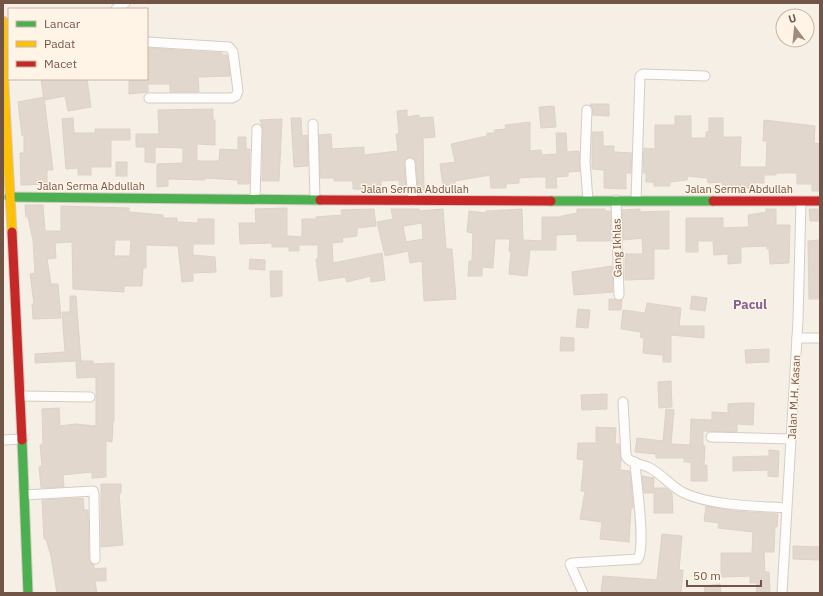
<svg xmlns="http://www.w3.org/2000/svg" width="823" height="596" viewBox="0 0 823 596" font-family="'IBM Plex Sans',sans-serif">
<rect width="100%" height="100%" fill="#f5efe5"/>
<g fill="#e1d7cd" stroke="#ddd2c8" fill-rule="evenodd">
<path d="M147,48L222,53V55H227L230,76L198,77L199,92H170V84H148V92L129,94V79H147Z"/>
<path d="M41,79H87L91,107L68,111L65,96L44,100Z"/>
<path d="M44,97L53,170H47V184L21,185L20,153H24V135L22,136L18,102Z"/>
<path d="M590,104H609V116L593,115L592,108Z"/>
<path d="M554,106L556,127L541,128L539,107Z"/>
<path d="M213,109V120H215V145L197,144V161H219L220,149L238,150V137H246V149H250L249,184H238V180L205,178V180L168,179V186L157,187V164L183,163V148L155,147V163L145,162V147H136V134H159L158,110Z"/>
<path d="M407,110V117L419,115V118L433,117L435,137L423,138L424,190H418L416,162L410,157L406,158L404,163L406,188L400,189L399,180L381,181V189L369,190L353,189V181H334V178H320L319,135L331,134L332,149L364,147V155L398,151L396,134H399L397,111Z"/>
<path d="M675,116H691V138H706V132H709V118H723V137H741L740,167H766L767,141H763L764,120L815,126L814,143L820,144V191H812V184H797V173H776V175H764V183H750V188H741V186L722,185V182L708,183L707,178L688,176L687,180L670,182V186H654V182H646V173H643L644,148L655,149V125H675Z"/>
<path d="M73,118L74,133H95V129H130V140H111V167H91V175H78V168L66,169L62,119Z"/>
<path d="M291,118H301L302,136L307,135L308,166L294,167Z"/>
<path d="M282,119L279,181H262L263,129L260,120Z"/>
<path d="M530,122V151L541,150L542,155L557,154L556,133H566L567,152L579,151L580,171L568,172V176L556,177L557,188H546V177H534L519,178V183L506,184V188H491L490,175L455,181V184L443,186L440,164L455,162L451,144L487,136V133H495L494,130L506,129L505,125Z"/>
<path d="M592,132H603V146H614V152L632,153L631,173H626V189L604,188V170L592,169Z"/>
<rect x="116" y="162" width="11" height="14"/>
<path d="M25,205H43L45,231H61V206L129,208V212L163,215V218H177V222L198,223V219H214V244H193V255L215,257L216,272L193,273V281L182,282L178,246L146,245V268H143L142,286H124V292L73,289L72,242L55,243L56,258L47,259L51,284H58L61,318L33,319L32,304H34L30,274L35,273L33,240L28,217H26ZM115,240H131L130,256H114Z"/>
<path d="M287,208V236L302,237V219H316V217L342,215L341,210L374,209L376,226L357,228V236L342,238L343,242L332,243L333,263L382,253L385,280L371,282L370,276L347,282L345,277L319,281L316,259H318V245H299V251H289V247H272V243L240,244L239,223H256L255,209Z"/>
<path d="M391,209H419V211L443,209L446,249H452L456,299L424,301L422,261L410,263L408,251L385,256L377,222L393,219ZM422,223L423,239L406,242L403,226Z"/>
<path d="M522,209L523,240L542,241V217H558L577,213V209H605V211H610L611,241H577V234L556,235V250H530L527,276L509,274L511,251H509L510,239H495L493,268L482,267V276H468L469,261H472L473,233L467,232L469,211L486,213V211Z"/>
<path d="M640,209V212L669,211V249H654V279L625,280V254H643L642,238L623,240L622,210Z"/>
<path d="M766,209H776V225H790L789,263L770,264L769,249H767V246L741,247V263L728,264V254L714,255L713,241H698V252H686V218H723V228L749,227L748,215L766,212Z"/>
<path d="M809,209H820V221H810Z"/>
<path d="M820,240V299H809L808,241Z"/>
<path d="M250,259L265,260V270L249,269Z"/>
<path d="M612,266L613,292L574,295L572,272Z"/>
<path d="M270,271H282V296L271,297Z"/>
<path d="M70,296H76L81,361H79H93V364L114,363V421H113L112,442L106,441V477L92,478V472L63,475L64,487L41,488L39,467L42,466L40,445L43,444L42,409L59,408L60,426L75,424L96,426V377L77,378L76,361L35,363V354L65,352L62,312H70Z"/>
<path d="M692,296L707,298L705,311L690,309Z"/>
<path d="M609,299L622,300L621,310H609Z"/>
<path d="M647,303L681,308L679,326H704V338L671,335V362H663V355L643,353L644,338L640,337L641,332L621,329L623,310L645,313Z"/>
<path d="M578,309L590,310L588,328L576,327Z"/>
<path d="M561,337L574,338V351H560Z"/>
<path d="M769,349V362L746,363L745,350Z"/>
<path d="M671,381L672,407L659,408L658,382Z"/>
<path d="M607,394V409L582,410L581,395Z"/>
<path d="M741,403H754L753,425L737,424V432L703,431V446H705L704,465H707V481H691V462H684V458H656V454L635,452L637,438L663,441L666,409L674,410L671,444L690,445L691,419L712,420V412L728,413V404Z"/>
<path d="M596,427L616,428L615,444H619L621,460L620,470L630,471L633,504V508H631L629,542L600,539L602,522L580,519L585,491H581L584,460L577,459L578,443H596Z"/>
<path d="M769,450L779,451L778,477L768,476V470L733,471V457L769,456Z"/>
<path d="M642,476L654,478L653,493H644Z"/>
<path d="M101,484H121V493H119L123,545L101,547Z"/>
<path d="M654,488H666L672,493L673,513H654Z"/>
<path d="M83,498L84,510H88L89,559L94,565V569L106,568V581H95L97,593H57L51,556L46,539H44L42,500Z"/>
<path d="M706,506L734,511L778,514L777,527L775,526L774,552H764L765,572H769L770,593H756L757,583H750V576L721,577V553H752L753,532L718,528L719,523L704,521Z"/>
<path d="M662,534L682,536L679,570H683L681,593H601L603,576L657,580Z"/>
<path d="M793,546L820,547V560L793,559Z"/>
<path d="M720,584L721,593H705L704,586Z"/>
</g>
<g fill="none" stroke-linecap="round" stroke-linejoin="round">
<defs>
<g id="street">
<path d="M116,9L125,3"/>
<path d="M147,42L229,47L233,52L238,91L236,96L232,98H149"/>
<path d="M587,110L585,162L588,200"/>
<path d="M313,124L315,200"/>
<path d="M410,163L413,201"/>
<path d="M255,199L257,129"/>
<path d="M616,200L619,295"/>
<path d="M636,200L640,76L643,74L705,76"/>
<path d="M797,338H820"/>
<path d="M20,396L90,397"/>
<path d="M623,402L626,456C630,464 643,464 650,468C663,475 671,487 684,493C712,506 756,506 786,508"/>
<path d="M711,437L791,439"/>
<path d="M3,440L22,439"/>
<path d="M24,495L93,491L94,494L95,559"/>
<path d="M583,593L570,564L572,563L638,559C646,544 636,482 635,462"/>
<path d="M782,593L798,320L801,201"/>
</g>
<g id="fast">
<path d="M9,197L320,200"/>
<path d="M551,201H713"/>
<path d="M22,440L28,593"/>
</g>
<path id="slow" d="M3,21L4,86L12,232"/>
<g id="jam">
<path d="M320,200L551,201"/>
<path d="M713,201H820"/>
<path d="M12,232L22,440"/>
</g>
</defs>
<use href="#street" stroke="#d6ccc4" stroke-width="11"/>
<use href="#fast" stroke="#d5cbc2" stroke-width="11"/>
<use href="#slow" stroke="#d5cbc2" stroke-width="11"/>
<use href="#jam" stroke="#d5cbc2" stroke-width="11"/>
<use href="#street" stroke="#fefdfb" stroke-width="9"/>
<use href="#fast" stroke="#4caf50" stroke-width="9"/>
<use href="#slow" stroke="#ffc107" stroke-width="9"/>
<use href="#jam" stroke="#c62828" stroke-width="9"/>
</g>
<g text-anchor="middle" dominant-baseline="central" stroke-width="3" stroke-linejoin="round" paint-order="stroke">
<g font-size="11" fill="#715648" stroke="#fff4e5">
<text x="91" y="186">Jalan Serma Abdullah</text>
<text x="415" y="189">Jalan Serma Abdullah</text>
<text x="739" y="189">Jalan Serma Abdullah</text>
<text transform="translate(617 248) rotate(-91)">Gang Ikhlas</text>
<text transform="translate(794 397) rotate(-87)">Jalan M.H. Kasan</text>
</g>
<g font-size="13" font-weight="bold" fill="#836395" stroke="#fff4e5">
<text x="750" y="304">Pacul</text>
</g>
</g>
<rect width="823" height="596" fill="none" stroke="#715648" stroke-width="8"/>
<rect x="8" y="8" width="140" height="72" fill="#fff4e5" stroke="#c6b5a6"/>
<rect x="16" y="21" width="20" height="6" fill="#4caf50" stroke="#c6b5a6"/>
<text x="44" y="28" font-size="12" fill="#715648">Lancar</text>
<rect x="16" y="41" width="20" height="6" fill="#ffc107" stroke="#c6b5a6"/>
<text x="44" y="48" font-size="12" fill="#715648">Padat</text>
<rect x="16" y="61" width="20" height="6" fill="#c62828" stroke="#c6b5a6"/>
<text x="44" y="68" font-size="12" fill="#715648">Macet</text>
<g transform="translate(795 28) rotate(344)"><circle r="19" fill="#fff4e5" stroke="#c6b5a6"/>
<path d="M0-3L7 15L0 10L-7 15Z" fill="#9f8c7f"/>
<text y="-6" font-size="11" font-weight="bold" text-anchor="middle" fill="#715648">U</text>
</g>
<path d="M687 580v6h74v-6" fill="none" stroke="#715648" stroke-width="2"/>
<text x="693" y="580" font-size="12" fill="#715648" stroke="#fff4e5" stroke-width="3" paint-order="stroke">50 m</text>
</svg>
